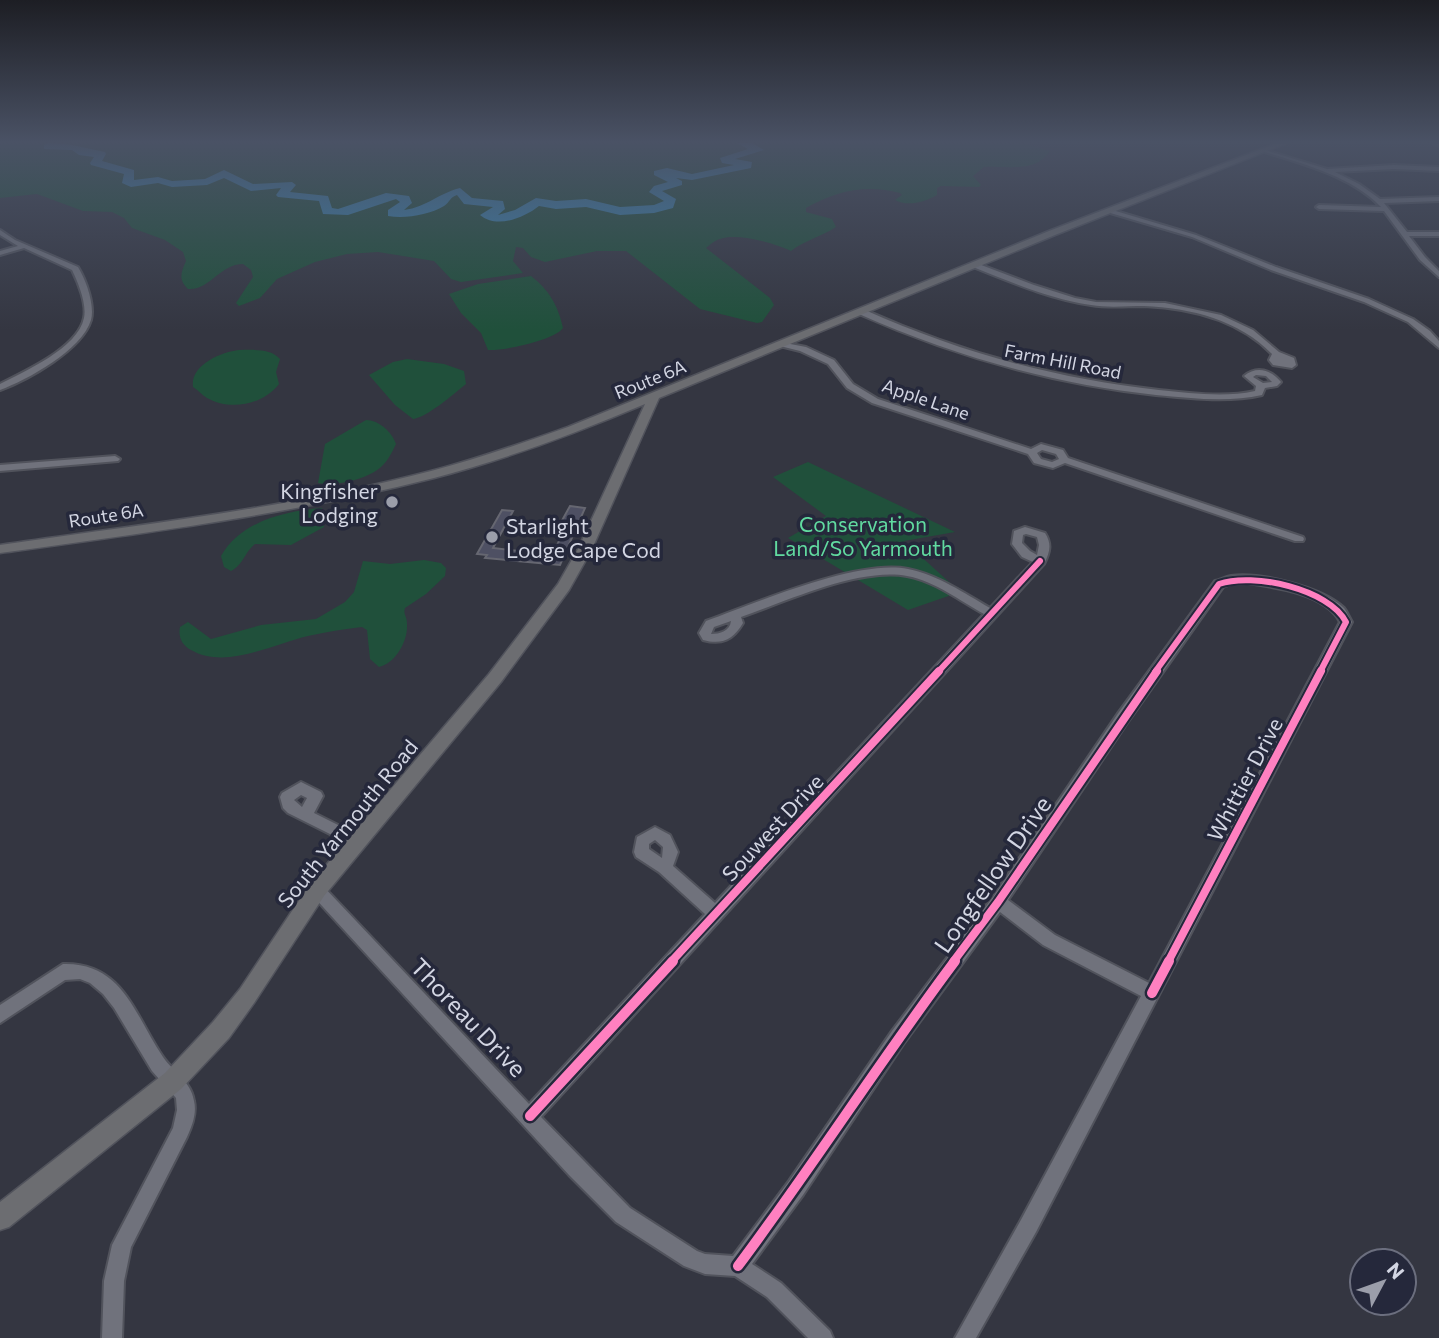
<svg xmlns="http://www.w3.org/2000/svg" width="1439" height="1338" viewBox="0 0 1439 1338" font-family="Commissioner,sans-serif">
<rect width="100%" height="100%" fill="#343641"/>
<g fill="#20503b">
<path d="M0,143H1023L1050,151C1035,174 1007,165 984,167L973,176L981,185L979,187L941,186L937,188V195C925,202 907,207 895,200L902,195L900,193C866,184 836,191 806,208V212L832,219L836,227C821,237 803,241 791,251C776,244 737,232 720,239C715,240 710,245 706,248L770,298L774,305L762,322L757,323L700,309L626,251H597L545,262L531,257L523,248L516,247L513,261L523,273L461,282L451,279L434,261L378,252L347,254L315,262L277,279L260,298L239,306L236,303L253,277L251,270L243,264C220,264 209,291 188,289C178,279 181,273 186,261L183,252L165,240L132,228L124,218L112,212L83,211L37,194L0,198Z"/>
<path d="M531,276C549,290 558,305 563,328C555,340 504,351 488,350L481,333L461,313L449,294L478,284Z"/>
<path d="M239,350C253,350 271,348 280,359L276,372L279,384C263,405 230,411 207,398C202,395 198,390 193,387C190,365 221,352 239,350Z"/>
<path d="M407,359L444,364L464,371L466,384C454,394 426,418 413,419L395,405L369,375L393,362Z"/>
<path d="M366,420C379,420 392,432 396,444C392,452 388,461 381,467C368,479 335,487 318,483L325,444Z"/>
<path d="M808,462L955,532L904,541L960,592L908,610L788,538L826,516L773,477Z"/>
<path d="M322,508L324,527L291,545L255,544C244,553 244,564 231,571L224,567L221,556C241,521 285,511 322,508Z"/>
<path d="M424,560L441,563L446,568L445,576L426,594L405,608C403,615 407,616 407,624C408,641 396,663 379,667L370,659L367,630L362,627C344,629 326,632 308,636C273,644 226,670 191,650C182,645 178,637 180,627L188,622L211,639L261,625L316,619L345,602L354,592L363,561L390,564Z"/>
</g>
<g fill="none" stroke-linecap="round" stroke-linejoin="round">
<path fill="#3987b4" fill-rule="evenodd" d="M49,143C69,143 85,148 105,152L106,154L102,161L134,170V180L158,177L172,181L205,179L224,170L253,184L292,182L296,185L290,192L328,196L332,208L338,209L386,193L409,196L412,203L404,210C427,207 439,193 460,188L472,198L503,201L505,209L498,215L515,210L536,198L556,201L586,199L620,207L654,205L664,201L649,192L654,186L668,182L654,175V171L667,168L692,174L734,165L722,163L720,158L748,149L737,143H752L764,150L735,159L752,162L751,168L692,180L676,178L682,181V185L662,191L676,199L673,208L654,213L620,215L586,207L556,209L539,206C524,218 496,229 480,215L493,207L464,204L457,195C450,197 450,202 444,206C429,215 405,219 388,216V210L400,202L396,199L348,215L323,214L319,201L278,197L276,195L281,188L251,191L224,178L207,185L172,187L158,183L131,187L122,183L124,174L91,165L90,163L94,157L79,155L72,150L44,149V145Z"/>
</g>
<path fill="#4e5063" stroke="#666771" stroke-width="2" d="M570,506L585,508L560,565L485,558L487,555L477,554L502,510L513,511L493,548L553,555L565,527L559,526Z"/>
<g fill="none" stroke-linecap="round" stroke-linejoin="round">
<defs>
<g id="minor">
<path d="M1433,143H1439V146Z"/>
<path d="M1265,150L1327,169L1394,165L1439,167V171L1394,169L1335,172L1359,184L1380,199L1439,197V201L1384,203L1407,232H1439V236H1409L1425,257L1439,271V277L1420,260L1384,211L1319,209L1316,207L1319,205L1381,207C1351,176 1305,165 1265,152Z"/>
<path d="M1109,209L1196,235L1276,267L1369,299L1413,319L1430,331L1439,341V348L1408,322L1364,302L1271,270L1192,237L1107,212L1106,211Z"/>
<path d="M0,230L15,240L78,267C86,280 95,305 91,320C82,350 27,380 0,390V384C25,371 78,348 84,318C87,304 78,282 72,270L24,248L0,255V251L18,246L0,235Z"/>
<path d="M976,263L1034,285L1075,298L1096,302L1165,303L1221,315L1253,330L1279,352L1294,358L1296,365L1292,368L1273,365L1269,360L1272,354C1239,320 1191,308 1144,306C1127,306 1108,308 1091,305C1050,299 1011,282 973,267V263Z"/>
<path d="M859,310H865C959,352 1056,379 1159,390C1190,393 1224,398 1255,391L1256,386L1244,376C1257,365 1271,370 1281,382L1277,386L1265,388L1262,395C1227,403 1191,398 1156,395C1052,384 954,356 859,314ZM1256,375L1266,376L1272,382L1263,383L1253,377Z"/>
<path d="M780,342L806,347L834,360L853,384L878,399L1031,449L1041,444L1063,450L1068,458L1303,537L1304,539L1303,541H1295L1065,463L1053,468L1034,463L1028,454L872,403L847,388L828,364L800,351L780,346ZM1042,450L1056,454L1059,459L1052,462L1041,459L1037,453Z"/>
<path d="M115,456L120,459L118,461L0,471V465Z"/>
<path d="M1025,527L1045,533C1052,544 1050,552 1044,564L541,1117L630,1208L697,1251L705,1254L733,1256L789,1181L892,1031L993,897L1119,712L1215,581C1220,580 1225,577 1231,576C1260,572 1322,587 1344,608C1347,612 1349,617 1352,622L1036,1232L976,1338H955L1022,1218L1141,996L1043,945L1000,912L904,1043L803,1195L752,1264L781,1283L830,1331L833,1338H808L767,1297L735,1276L705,1274L684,1266L616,1222L569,1175L312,895L309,890L312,885L317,883L322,885L529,1104L705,914L659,872L636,857L634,852L637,837L655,827L670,835L678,852L673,866L715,903L984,614C960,601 935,581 907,576C860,567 787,601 741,617L743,623C733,640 722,645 703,640L699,633L706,621C756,603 857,559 908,569C938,575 964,593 990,608L1033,562L1022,557L1012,544L1014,531ZM1026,534L1037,537L1039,545L1037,555L1030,551L1022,543L1023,535ZM1247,583C1275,587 1326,594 1340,622L1149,983L1055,935L1008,900L1129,720L1223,587L1231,584ZM731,621C730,631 720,634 711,634L714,627ZM655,840L663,847L662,858L649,849V844Z"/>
<path d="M301,782L321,792L323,796L314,813L362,837L364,841L362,845L357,847L352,845L288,813L283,808L280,797L282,793ZM301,795L307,798L302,807L294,800Z"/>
<path d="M63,964C123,962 135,1016 163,1057C174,1073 191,1081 194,1101C197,1113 192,1126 187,1137L131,1247L124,1281L122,1338H102L104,1281L112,1245L173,1128L177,1110L176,1098L152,1071L114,1008L103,994L90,983L80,979L65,980L0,1023V1005Z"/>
</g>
<path id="major" d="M1277,143H1287L1055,235L659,398L592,549L569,590L501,682L324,896L254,1003L229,1038L181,1089L9,1227L0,1230V1202L165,1073L213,1022L240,989L310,884L489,674L558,584L578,549L645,404C576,433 507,459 434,478C292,514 146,533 0,553V545C144,524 290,508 431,471C477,459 522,443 568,427L1049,231Z"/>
</defs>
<use href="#minor" stroke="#51535c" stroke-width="4"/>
<use href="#major" stroke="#51535c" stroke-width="3"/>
<use href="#minor" fill="#70727c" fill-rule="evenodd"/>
<use href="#major" fill="#6c6d71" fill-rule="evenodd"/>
<defs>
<g id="cycleway-far2">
<path d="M938,672L1040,561"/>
<path d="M1155,672L1219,584C1253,572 1329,589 1346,622L1320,672"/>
</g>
<g id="cycleway-far1">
<path d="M671,962L939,671"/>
<path d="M953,962L998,902L1157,671"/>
<path d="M1168,962L1321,671"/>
</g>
<g id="cycleway">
<path d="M1152,993L1169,961"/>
<path d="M530,1116L673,961"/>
<path d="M738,1266C813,1166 880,1061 955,961"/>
</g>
</defs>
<use href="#cycleway-far2" stroke="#25283b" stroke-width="10"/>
<use href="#cycleway-far1" stroke="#25283b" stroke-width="12"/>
<use href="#cycleway" stroke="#25283b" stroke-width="15"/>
<use href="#cycleway-far2" stroke="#ff80c0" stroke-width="6"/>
<use href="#cycleway-far1" stroke="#ff80c0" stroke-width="8"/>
<use href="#cycleway" stroke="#ff80c0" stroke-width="10"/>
</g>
<linearGradient id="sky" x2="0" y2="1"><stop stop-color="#1d1e24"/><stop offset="0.43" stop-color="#4a5265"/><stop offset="1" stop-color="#4a5265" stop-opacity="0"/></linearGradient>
<rect width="1439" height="330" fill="url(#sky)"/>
<g fill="#9b9eaa" stroke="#25283b" stroke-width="2.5">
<circle cx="392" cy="502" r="7"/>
<circle cx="492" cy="537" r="7"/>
</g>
<g text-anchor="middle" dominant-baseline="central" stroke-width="7" stroke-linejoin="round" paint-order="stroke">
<g font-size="18" fill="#d3d6e3" stroke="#25283b">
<text transform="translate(1063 361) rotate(11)">Farm Hill Road</text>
<text transform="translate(650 379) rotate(-22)">Route 6A</text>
<text transform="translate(926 399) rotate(19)">Apple Lane</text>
<text transform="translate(106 515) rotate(-9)">Route 6A</text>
</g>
<g font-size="21" fill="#d3d6e3" stroke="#25283b" text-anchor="end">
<text x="378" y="490">Kingfisher<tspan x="378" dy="24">Lodging</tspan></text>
<text x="506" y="525" text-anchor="start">Starlight<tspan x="506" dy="24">Lodge Cape Cod</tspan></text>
</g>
<g font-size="21" fill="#61daa0" stroke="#25283b">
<text x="863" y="523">Conservation<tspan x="863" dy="24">Land/So Yarmouth</tspan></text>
</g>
<g font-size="21" fill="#d3d6e3" stroke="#25283b">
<text transform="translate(1244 779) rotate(-62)">Whittier Drive</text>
<text transform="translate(347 823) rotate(-51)">South Yarmouth Road</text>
<text transform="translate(772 827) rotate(-47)">Souwest Drive</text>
</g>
<g font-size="24" fill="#d3d6e3" stroke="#25283b">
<text transform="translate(992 874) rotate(-55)">Longfellow Drive</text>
<text transform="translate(469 1017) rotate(46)">Thoreau Drive</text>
</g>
</g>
<g transform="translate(1383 1282) rotate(49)"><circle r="33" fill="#25283b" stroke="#6b6e7e" stroke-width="2"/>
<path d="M0-5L12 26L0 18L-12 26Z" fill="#9b9eaa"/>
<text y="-10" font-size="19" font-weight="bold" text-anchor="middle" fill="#d3d6e3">N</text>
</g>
</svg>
